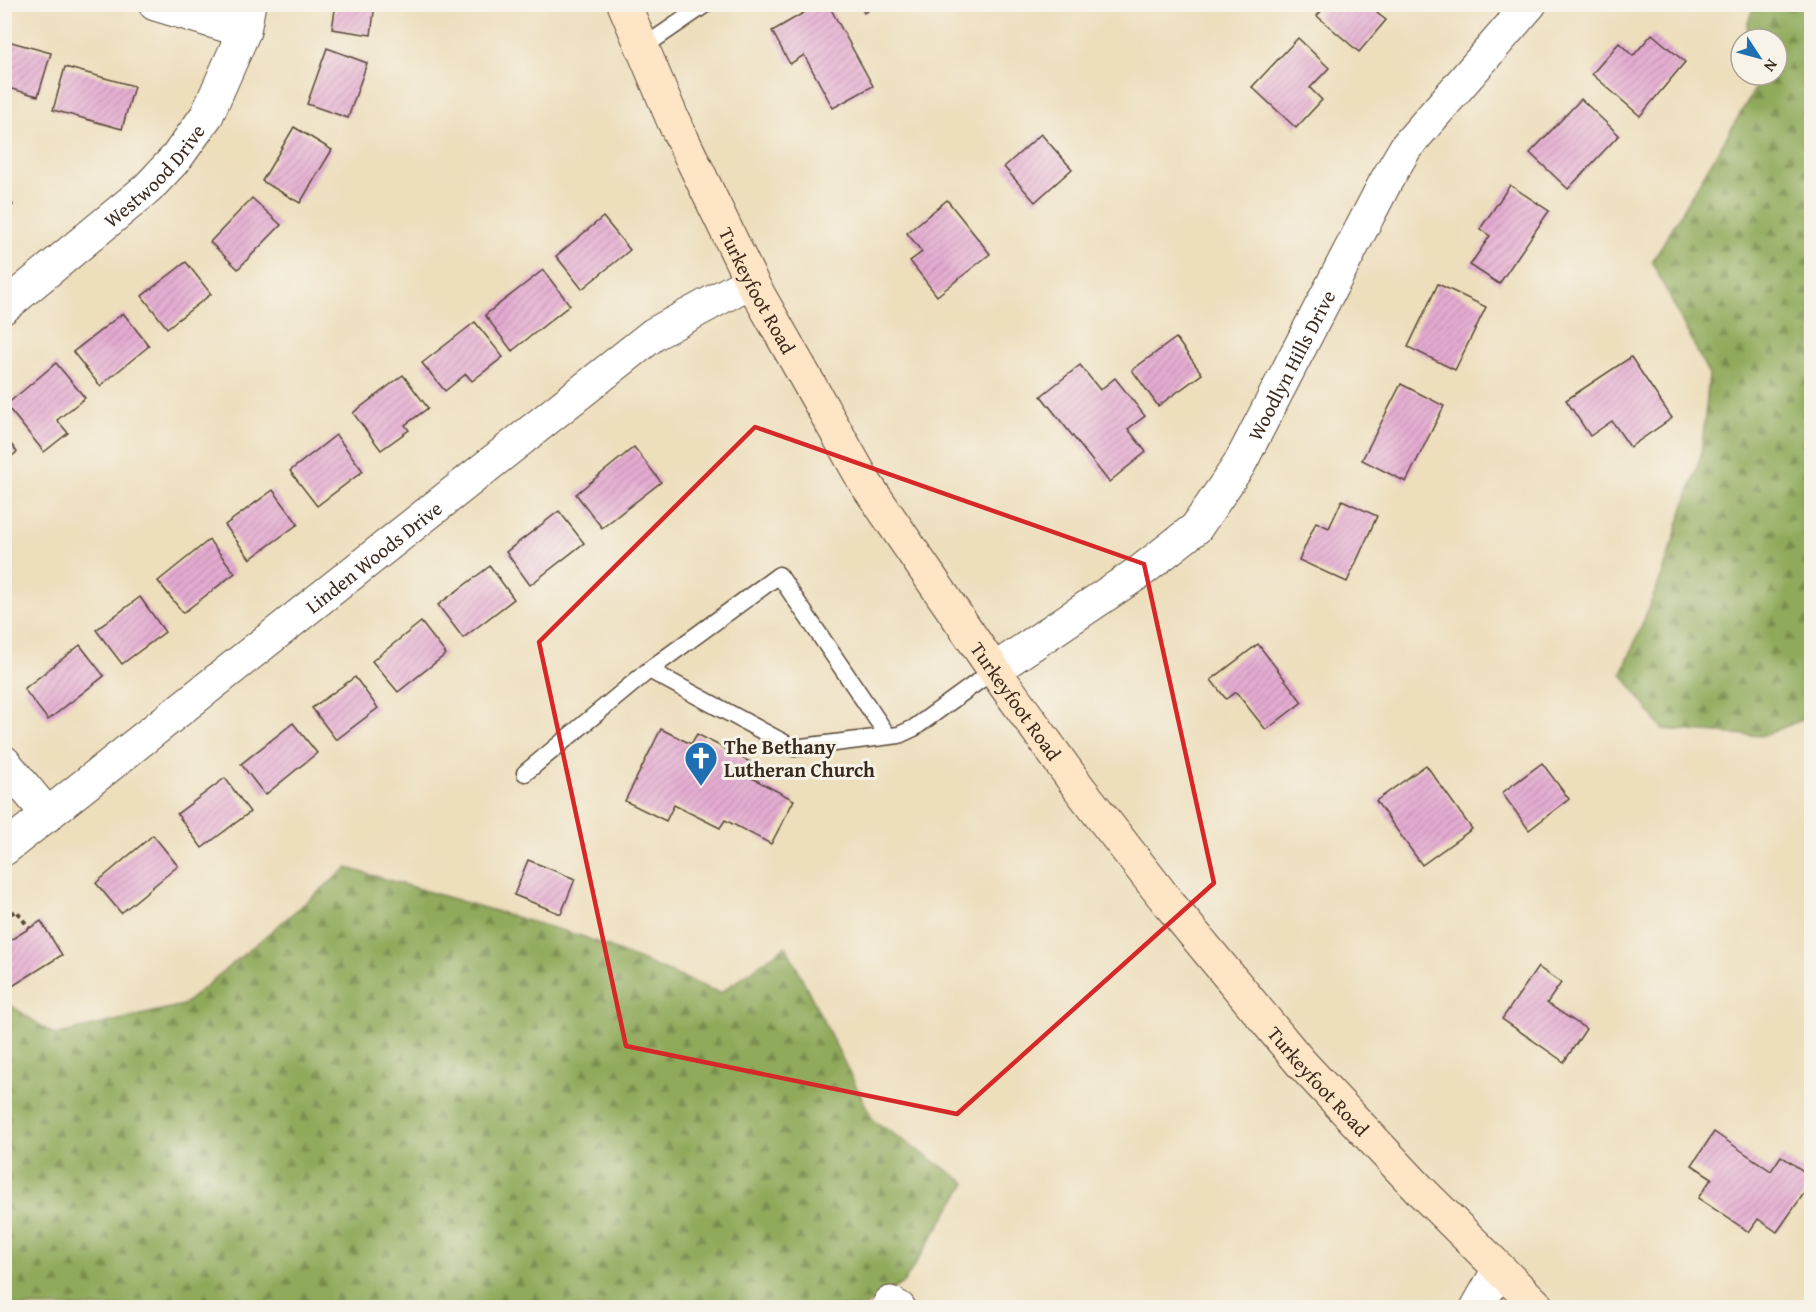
<svg xmlns="http://www.w3.org/2000/svg" width="1816" height="1312" viewBox="0 0 1816 1312" font-family="'Gentium Book Plus',serif">
<defs>
<pattern id="forest-firs" width="22" height="20" patternUnits="userSpaceOnUse" patternTransform="scale(1.5)"><rect width="22" height="20" fill="#90aa5c"/><path d="M5 1l3.5 6h-7zM16 11l3.5 6h-7z" fill="#778b4b"/></pattern>
<pattern id="building-hatch" width="6" height="6" patternUnits="userSpaceOnUse" patternTransform="scale(1.5)"><rect width="6" height="6" fill="#e5acd2"/><path d="M-1 1l2-2M0 6l6-6M5 7l2-2" fill="none" stroke="#bb8caa"/></pattern>
</defs>
<rect width="100%" height="100%" fill="#f7f3e8"/>
<filter id="ink" filterUnits="userSpaceOnUse"><feTurbulence type="fractalNoise" baseFrequency=".0167" numOctaves="2"/><feDisplacementMap in="SourceGraphic" scale="12" xChannelSelector="R" yChannelSelector="G"/><feConvolveMatrix kernelMatrix="1 2 1 2 8 2 1 2 1" color-interpolation-filters="sRGB"/></filter>
<filter id="wash" filterUnits="userSpaceOnUse"><feTurbulence type="fractalNoise" baseFrequency=".008" numOctaves="4" result="noise"/><feDisplacementMap in="SourceGraphic" scale="24" xChannelSelector="R" yChannelSelector="G"/><feGaussianBlur stdDeviation="1.35" result="paint"/><feColorMatrix in="noise" values="0 0 0 0 0 0 0 0 0 0 0 0 0 0 0 0 0 1.4 0 .05"/><feComposite in="paint" operator="in"/></filter>
<g filter="url(#wash)">
<rect width="100%" height="100%" fill="#eddebc"/>
<g fill="url(#forest-firs)" stroke="#666a3d" stroke-width="1.5">
<path d="M1754,5H1812L1811,716L1763,736L1662,729L1622,674L1662,575L1701,455L1709,375L1652,262L1761,79L1760,75H1777V39H1750L1747,26Z"/>
<path d="M347,868L584,937L720,993L786,946L873,1120L966,1183L904,1282L866,1307H5L4,1001L55,1035L183,1005Z"/>
</g>
<g id="blocks">
<g fill="url(#building-hatch)">
<path d="M336,4H375L371,35L332,29Z"/>
<path d="M819,4H828L873,86L833,108L804,55L790,64L772,31Z"/>
<path d="M860,4H878L864,13Z"/>
<path d="M1327,4H1384L1377,13L1386,20L1359,52L1317,16Z"/>
<path d="M1652,34L1685,62L1640,116L1592,74L1619,43L1633,56Z"/>
<path d="M1298,38L1329,68L1310,88L1322,100L1296,128L1252,87Z"/>
<path d="M4,40L51,53L38,96L4,87Z"/>
<path d="M327,48L367,63L348,118L307,104Z"/>
<path d="M65,67L134,86L122,129L53,110Z"/>
<path d="M1581,99L1619,135L1568,189L1530,153Z"/>
<path d="M294,127L332,150L300,203L262,181Z"/>
<path d="M1041,134L1072,169L1035,202L1004,167Z"/>
<path d="M1510,185L1549,211L1499,284L1470,265L1490,236L1480,229Z"/>
<path d="M4,194L13,205L4,212Z"/>
<path d="M252,198L281,225L238,269L210,242Z"/>
<path d="M947,200L990,254L937,296L910,261L922,252L907,233Z"/>
<path d="M603,217L630,250L582,289L556,256Z"/>
<path d="M186,262L211,294L167,328L142,296Z"/>
<path d="M543,270L570,305L512,351L485,315Z"/>
<path d="M1438,284L1486,307L1455,370L1408,347Z"/>
<path d="M123,313L149,346L100,386L73,352Z"/>
<path d="M475,322L503,357L472,381L466,374L445,391L422,363Z"/>
<path d="M1176,338L1202,374L1158,406L1132,370Z"/>
<path d="M1631,357L1672,418L1630,447L1612,421L1590,436L1566,400Z"/>
<path d="M56,363L85,398L57,420L68,433L44,452L6,405Z"/>
<path d="M1080,365L1100,390L1115,378L1145,416L1128,429L1146,452L1109,482L1041,396Z"/>
<path d="M403,375L428,408L405,425L409,430L381,450L353,413Z"/>
<path d="M1401,384L1444,406L1406,482L1362,460Z"/>
<path d="M4,435L17,452L4,462Z"/>
<path d="M336,435L363,471L317,506L290,471Z"/>
<path d="M634,447L661,482L602,528L576,494Z"/>
<path d="M273,490L298,524L250,559L225,525Z"/>
<path d="M1342,500L1377,516L1347,582L1299,560L1316,522L1329,528Z"/>
<path d="M559,511L584,543L530,585L506,552Z"/>
<path d="M209,540L235,573L183,613L158,581Z"/>
<path d="M490,566L514,599L463,638L438,605Z"/>
<path d="M140,597L165,632L122,664L96,630Z"/>
<path d="M421,622L446,654L398,692L372,661Z"/>
<path d="M1258,644L1302,702L1266,730L1236,692L1226,699L1211,680Z"/>
<path d="M80,645L104,676L48,720L24,689Z"/>
<path d="M355,677L378,708L336,740L312,708Z"/>
<path d="M293,723L317,753L265,795L241,764Z"/>
<path d="M661,729L691,744L697,734L752,763L746,775L794,800L771,844L725,820L720,828L674,805L666,821L625,801Z"/>
<path d="M1542,763L1569,799L1529,830L1502,793Z"/>
<path d="M1426,765L1472,829L1422,865L1376,801Z"/>
<path d="M225,778L250,812L202,848L177,814Z"/>
<path d="M153,835L178,866L121,913L96,883Z"/>
<path d="M528,860L575,879L561,914L514,895Z"/>
<path d="M41,921L62,955L11,987L4,976V944Z"/>
<path d="M1538,967L1561,983L1547,1003L1586,1029L1564,1062L1502,1019Z"/>
<path d="M1714,1132L1771,1171L1781,1156L1812,1177V1182L1777,1232L1758,1219L1749,1232L1698,1198L1712,1178L1692,1165Z"/>
</g>
</g>
</g>
<g filter="url(#ink)">
<use href="#blocks" fill-opacity="0" stroke="#564536" stroke-width="1.5"/>
<g fill="none" stroke-linecap="round" stroke-linejoin="round">
<defs>
<g id="lane">
<path d="M642,48L706,4"/>
<path d="M888,736L779,575L649,670L794,748L899,735L914,728L994,670"/>
<path d="M525,773L649,670"/>
</g>
<g id="street">
<path d="M155,4L244,31"/>
<path id="s1" d="M4,307L148,188L177,157L207,115L244,31L249,4"/>
<path id="s2" d="M994,670L1141,571L1196,528L1239,465L1386,181L1406,147L1530,4"/>
<path d="M4,762L48,815"/>
<path id="s3" d="M4,849L654,334L751,281"/>
<path d="M890,1303L899,1308"/>
<path d="M1477,1308L1499,1269"/>
</g>
<g id="secondary">
<path id="s4" d="M624,4L673,120L751,281L864,481L994,670L1079,788L1170,905L1301,1063L1421,1191L1539,1308"/>
</g>
</defs>
<use href="#lane" stroke="#564536" stroke-width="19"/>
<use href="#street" stroke="#564536" stroke-width="35"/>
<use href="#secondary" stroke="#564536" stroke-width="35"/>
<path stroke="#564536" stroke-width="4" stroke-dasharray="4.5 4.5" stroke-linecap="butt" d="M4,919L16,910L29,928"/>
<use href="#lane" stroke="#fff" stroke-width="16"/>
<use href="#street" stroke="#fff" stroke-width="33"/>
<use href="#secondary" stroke="#fde5c5" stroke-width="33"/>
</g>
</g>
<path fill="none" stroke="#d62828" stroke-width="4.5" stroke-linejoin="round" d="M755,427L1144,564L1214,883L957,1114L626,1046L539,642Z"/>
<defs>
<symbol id="church-pin" viewBox="-11 -11 22 30"><path d="M0 17L-7.5 6A9.5 9.5 0 1 1 7.5 6Z" fill="#1f6fb2" stroke="#f7f3e8"/><path d="M-1.2-6h2.4v3.5h3.3v2.4h-3.3V6h-2.4V-.1h-3.3v-2.4h3.3Z" fill="#fff"/></symbol>
</defs>
<g fill-rule="evenodd">
<use href="#church-pin" x="682" y="739" width="38" height="52"/>
</g>
<g text-anchor="middle" dominant-baseline="central" stroke-width="6" stroke-linejoin="round" paint-order="stroke">
<g font-size="20" fill="#3b2a1e" stroke="#f7f3e8">
<text stroke="none"><textPath href="#s1" startOffset="200">Westwood Drive</textPath></text>
<text stroke="none"><textPath href="#s4" startOffset="316">Turkeyfoot Road</textPath></text>
<text stroke="none"><textPath href="#s2" startOffset="436">Woodlyn Hills Drive</textPath></text>
<text stroke="none"><textPath href="#s3" startOffset="471">Linden Woods Drive</textPath></text>
<text stroke="none"><textPath href="#s4" startOffset="802">Turkeyfoot Road</textPath></text>
<text stroke="none"><textPath href="#s4" startOffset="1288">Turkeyfoot Road</textPath></text>
</g>
<g font-size="20" font-weight="bold" fill="#3b2a1e" stroke="#f7f3e8" text-anchor="start">
<text x="724" y="746">The Bethany<tspan x="724" dy="23">Lutheran Church</tspan></text>
</g>
</g>
<rect width="1816" height="1312" fill="none" stroke="#f7f3e8" stroke-width="24"/>
<g transform="translate(1759 57) rotate(126)"><circle r="28" fill="#f7f3e8" stroke="#aca397" stroke-width="1.5"/>
<path d="M0-4.5L10 22L0 15L-10 22Z" fill="#1f6fb2"/>
<text y="-9" font-size="16" font-weight="bold" text-anchor="middle" fill="#3b2a1e">N</text>
</g>
</svg>
